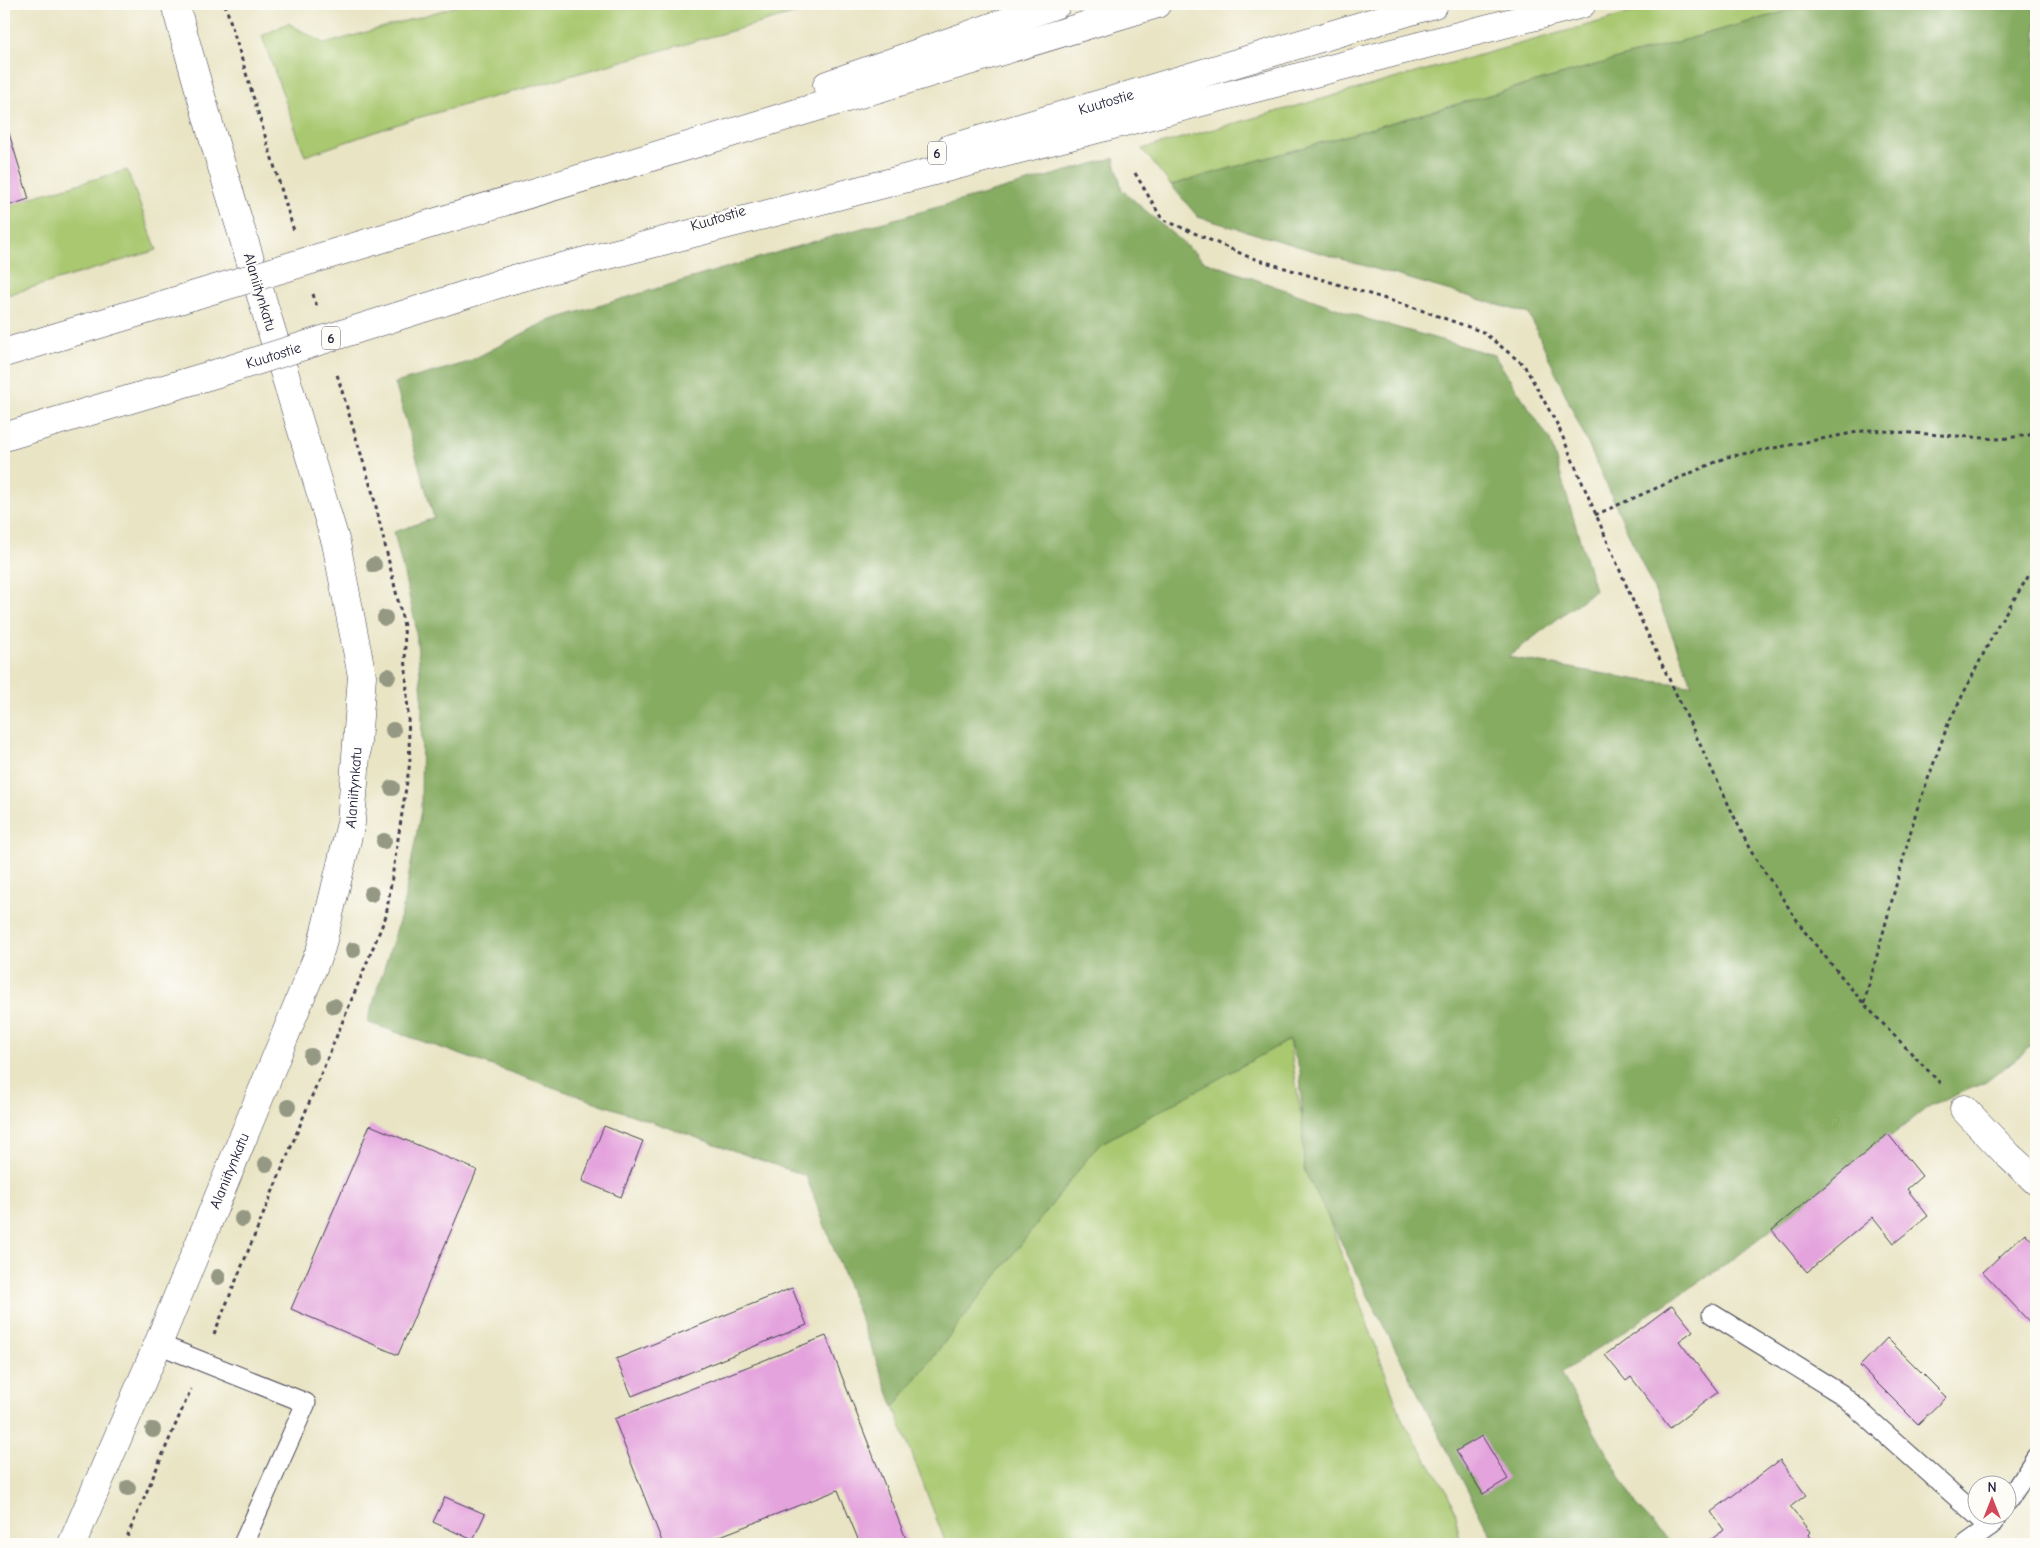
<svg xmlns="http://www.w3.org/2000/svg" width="2040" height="1548" viewBox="0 0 2040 1548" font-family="'Comic Neue',sans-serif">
<rect width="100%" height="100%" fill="#fdfcf7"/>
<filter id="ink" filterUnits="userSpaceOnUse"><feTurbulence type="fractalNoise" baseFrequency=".02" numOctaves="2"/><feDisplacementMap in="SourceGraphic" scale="10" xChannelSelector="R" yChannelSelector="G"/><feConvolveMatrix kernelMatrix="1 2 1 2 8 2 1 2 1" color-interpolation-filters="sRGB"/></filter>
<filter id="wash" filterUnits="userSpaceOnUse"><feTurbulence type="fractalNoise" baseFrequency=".0096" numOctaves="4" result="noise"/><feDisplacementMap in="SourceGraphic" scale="20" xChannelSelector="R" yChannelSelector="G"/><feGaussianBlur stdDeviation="1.12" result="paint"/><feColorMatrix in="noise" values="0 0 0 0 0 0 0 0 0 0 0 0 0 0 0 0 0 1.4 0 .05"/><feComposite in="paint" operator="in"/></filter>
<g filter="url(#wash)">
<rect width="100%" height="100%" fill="#e9e4c4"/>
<g fill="#a9c870" stroke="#667556">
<path d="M464,4H829L410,120L305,156L262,36L288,23L325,44Z"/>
<path d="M1663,4H1812L1171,185L1142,149Z"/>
<path d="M127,170L157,250L4,296V205Z"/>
<path d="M1289,1039L1309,1165L1403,1421L1452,1500L1461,1544H946L894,1407L1098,1145Z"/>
</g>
<path fill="#86ac62" stroke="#54674e" d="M1812,4H2036V1043L1986,1082L1928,1107L1735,1258L1561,1373L1638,1508L1672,1544H1495L1304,1170L1300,1070L1289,1040L1098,1145L894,1407L806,1176L367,1022L402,912L421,810L422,694L415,621L394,532L434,518L395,383L466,363L545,322L812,242L1114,158L1122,190L1204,261L1367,319L1494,355L1550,440L1595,590L1508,657L1639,680L1692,685L1655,592L1529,314L1198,217L1171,185Z"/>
<g id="blocks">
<g fill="#e4a3dd">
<path d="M4,117L29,199L4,207Z"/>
<path d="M370,1125L477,1170L398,1355L291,1309Z"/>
<path d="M604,1126L643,1141L621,1197L582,1181Z"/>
<path d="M1888,1134L1922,1176L1907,1189L1928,1216L1894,1243L1873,1217L1807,1272L1772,1230Z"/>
<path d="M2025,1233L2036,1245V1325L2034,1327L1983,1272Z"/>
<path d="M792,1288L807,1325L632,1396L616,1359Z"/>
<path d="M1672,1305L1693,1331L1679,1341L1718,1392L1670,1428L1631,1377L1626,1381L1605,1355Z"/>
<path d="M826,1336L908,1544H860L838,1490L700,1544H663L614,1419Z"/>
<path d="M1887,1338L1946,1397L1918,1424L1860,1366Z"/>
<path d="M1482,1436L1508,1479L1483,1494L1456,1451Z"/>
<path d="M1780,1460L1806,1495L1790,1507L1810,1532L1808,1534L1816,1544H1705L1724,1530L1711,1512Z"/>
<path d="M445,1497L485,1514L473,1540L433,1522Z"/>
</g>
</g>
</g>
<g filter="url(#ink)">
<use href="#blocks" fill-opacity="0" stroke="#403f50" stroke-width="1"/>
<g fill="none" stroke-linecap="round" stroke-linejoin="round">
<defs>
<g id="lane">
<path d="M1712,1314L1841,1394L1990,1527"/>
<path d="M158,1344L306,1403L243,1544"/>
<path d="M2008,1501L2036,1457"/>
<path d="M1966,1544L1990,1527L1998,1516"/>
</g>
<path id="street" d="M1964,1109L2009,1156L2036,1181"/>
<g id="secondary">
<path id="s1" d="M72,1544L158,1344L321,948L351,823L362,676L336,543L211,131L175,4"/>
</g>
<g id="highway">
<path d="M827,85L1057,4"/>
<path id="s2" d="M949,149L1434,4"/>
<path d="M407,231L1157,4"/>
<path d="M500,283L1582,4"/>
<path d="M440,303L517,278"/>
<path d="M4,353L192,296"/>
<path d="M4,437L221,372"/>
</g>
</defs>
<use href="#lane" stroke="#403f50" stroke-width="21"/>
<use href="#street" stroke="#403f50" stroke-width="29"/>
<use href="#secondary" stroke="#403f50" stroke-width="29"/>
<use href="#highway" stroke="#403f50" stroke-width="29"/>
<g stroke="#403f50" stroke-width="3" stroke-dasharray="4 4" stroke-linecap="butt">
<path d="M225,4L294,231"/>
<path d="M1135,173L1162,219L1249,257L1415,308L1483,332L1524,365L1558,426L1642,622L1750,850L1805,932L1864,1004L1942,1085"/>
<path d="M313,294L317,307"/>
<path d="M1595,515L1727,457L1868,430L2000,439L2036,434"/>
<path d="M1864,1003L1916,812L1948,724L1998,625L2036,564"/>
<path d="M214,1334L386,916L410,762L404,626L373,494L336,371"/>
<path d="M124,1544L191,1389"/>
</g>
<use href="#lane" stroke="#fff" stroke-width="19"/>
<use href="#street" stroke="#fff" stroke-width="28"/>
<use href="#secondary" stroke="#fff" stroke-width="28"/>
<use href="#highway" stroke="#fff" stroke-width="28"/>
<defs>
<g id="highway-bridge">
<path d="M192,296L407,231"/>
<path id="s3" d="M221,372L440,303"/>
</g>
</defs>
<use href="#highway-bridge" stroke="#403f50" stroke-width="29" stroke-linecap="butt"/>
<use href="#highway-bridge" stroke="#fff" stroke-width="28"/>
</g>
<g fill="#959983">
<circle cx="374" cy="565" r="8"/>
<circle cx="385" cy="618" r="8"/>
<circle cx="388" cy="676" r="8"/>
<circle cx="393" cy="730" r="8"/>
<circle cx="392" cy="788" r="8"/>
<circle cx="384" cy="841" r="8"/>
<circle cx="371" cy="894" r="8"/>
<circle cx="353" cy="950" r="8"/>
<circle cx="334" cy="1006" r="8"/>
<circle cx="311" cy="1056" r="8"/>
<circle cx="288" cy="1107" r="8"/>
<circle cx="266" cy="1164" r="8"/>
<circle cx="242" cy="1219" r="8"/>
<circle cx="218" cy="1277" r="8"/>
<circle cx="153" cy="1430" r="8"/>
<circle cx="128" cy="1488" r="8"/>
</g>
</g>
<g text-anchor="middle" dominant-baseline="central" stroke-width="4.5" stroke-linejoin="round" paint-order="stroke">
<g fill="#fdfcf7" stroke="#646373" stroke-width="1">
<rect x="928" y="141.5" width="18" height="23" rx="4"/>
<rect x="322" y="326.5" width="18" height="23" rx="4"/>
</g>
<g font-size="14" font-weight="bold" fill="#22223b">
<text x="937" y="153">6</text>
<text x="331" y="338">6</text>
</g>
<g font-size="15" fill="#22223b" stroke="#fdfcf7">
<text stroke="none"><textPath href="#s2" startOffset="164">Kuutostie</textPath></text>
<text transform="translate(718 218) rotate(-17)">Kuutostie</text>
<text transform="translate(260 292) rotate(73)">Alaniitynkatu</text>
<text stroke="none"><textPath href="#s3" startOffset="55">Kuutostie</textPath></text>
<text stroke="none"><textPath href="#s1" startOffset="810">Alaniitynkatu</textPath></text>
<text stroke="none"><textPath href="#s1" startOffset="405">Alaniitynkatu</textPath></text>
</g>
</g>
<rect width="2040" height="1548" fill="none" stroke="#fdfcf7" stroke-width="20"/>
<g transform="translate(1992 1500)"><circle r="24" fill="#fdfcf7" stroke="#a5a5ac"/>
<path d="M0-4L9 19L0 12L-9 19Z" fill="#d1495b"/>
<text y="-8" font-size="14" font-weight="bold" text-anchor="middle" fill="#22223b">N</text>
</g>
</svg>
